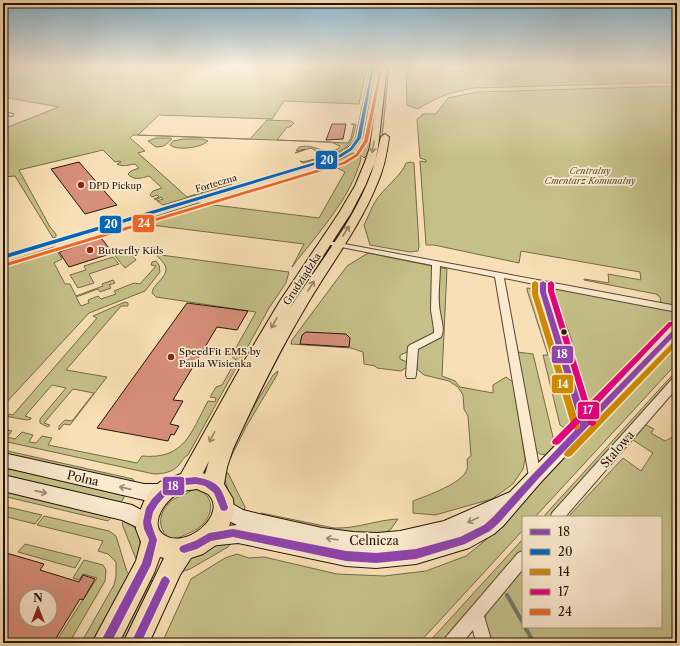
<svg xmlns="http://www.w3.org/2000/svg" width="680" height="646" viewBox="0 0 680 646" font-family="'Libre Caslon Text',serif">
<rect width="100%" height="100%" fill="#f9dfb5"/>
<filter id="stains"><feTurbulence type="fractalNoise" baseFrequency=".005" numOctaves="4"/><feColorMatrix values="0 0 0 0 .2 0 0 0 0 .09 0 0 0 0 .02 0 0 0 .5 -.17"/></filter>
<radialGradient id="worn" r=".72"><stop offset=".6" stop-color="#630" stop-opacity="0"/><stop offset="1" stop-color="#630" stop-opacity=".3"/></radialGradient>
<g fill="#c5c088" stroke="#746a48">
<path d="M3,67H367L359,104L284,101L272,119L159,115L138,135L250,139L267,120L291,121L294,123L290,127H287L277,140L348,143L351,138L354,125L351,124H356C355,129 354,134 352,139C346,154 317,159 303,163L300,161L303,162L318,158L316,156L322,157L320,155L322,154L311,148L295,153L305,149L296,151L299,147C315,143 321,155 338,149L340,146L331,142L133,135L130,138L145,151L138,153L187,197L220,187L218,184L230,182L232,184L163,205L157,201L163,199L161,197L156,200L154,199L159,197L157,195L152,197L150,195L153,191L162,188L149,176C142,178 133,181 128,174L131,171L139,168L135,164C129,165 122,167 117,164L121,162L120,161L115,162L103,150L19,170L50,227L56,234V237L53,238L15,176L3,177V129L59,107L3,97Z"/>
<path d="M378,67H382L369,153L364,158L356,151L365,141L378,75Z"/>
<path d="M386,67H389L381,149L373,176L346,225L343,230L340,231L366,185L374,161Z"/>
<path d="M406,67H677V82L475,88C454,91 436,97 418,109L407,105Z"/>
<path d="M677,86V270L675,272L677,273V306L661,303L660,297L656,294L584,280V279L609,283L608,274L641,280L640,272L521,251L519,263L434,245H426L420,161L426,162V160L420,158L417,119L422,116V114H436L448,98L477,92Z"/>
<path d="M156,138H170L172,139L164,146L156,147L148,141Z"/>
<path d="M183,139H203L208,141C201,148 177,151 170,145L173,141Z"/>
<path d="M353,153L359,154L361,159C350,200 317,234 292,267L304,244L135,223L198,203L319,218L345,172L332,165L340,163L336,161Z"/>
<path d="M410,162L414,163L419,246L418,251L410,252L370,245L364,225C369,215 373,203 380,195C388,185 403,173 406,163Z"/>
<path d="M153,246L161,255L289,272L286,283L269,308L188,455C183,458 182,461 179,465C173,472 163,474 154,474L3,441L4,429L12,431L7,437L15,439L22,432L33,435L29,442L36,443L42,436L52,438L48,445L137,463L142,456C185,460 191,432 208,401L215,402L216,398L210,397L216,387L222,385L236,360L232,357V355L256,312L156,297L152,293C153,283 170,277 165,265C162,260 155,254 151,250Z"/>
<path d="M54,247L65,248L57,251L62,259L54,263L65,284H70L76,296L103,286L102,284L113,280L115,283L109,285L111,288L100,292L98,289L76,297L81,306L89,303L88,300L98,296L101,299L116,294L114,291L134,283L140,284L156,266L151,265L152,262L156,261L159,265L160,272L145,291L89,313L3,406V263Z"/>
<path d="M129,251L136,260L125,268L115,256Z"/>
<path d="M368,253L447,269L442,376L455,381L460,387L493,393V385L506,377L513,382L525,459L523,469L513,484L492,499L435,515L413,513V501C426,496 464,483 467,469C468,466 467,462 467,459L471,456L468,416L464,409L463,395L458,387L449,381L424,375L417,369V348L400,355V359L407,362V367L401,371L377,368L375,366L364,364L363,352L351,348L291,344L292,340L347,266Z"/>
<path d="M113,257L119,264L89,274L94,283L78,288L70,275L86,270L84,266Z"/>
<path d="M552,287L677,312V320L598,402H588L582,398L569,359L572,341L565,322L554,306L549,289Z"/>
<path d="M527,288L535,289L539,293H533L551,356L558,357L576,420L575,425L572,429H566L560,425L543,355H548L527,290Z"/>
<path d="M125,302L128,303V306H121L66,370L107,377L70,425L64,424L59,430V426L65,420L72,421L94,393L73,389L44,423L50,425L48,427L40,423V419L66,388L52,385L25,416L31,418V419L27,420L5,416L7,414L13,415L97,318L93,316Z"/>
<path d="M677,337V363L535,517H523V530L419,643H162L191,579L225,558L237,554L249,558L264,557L337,574L384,576L426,571L466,556L487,539Z"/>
<path d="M517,352L533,354L554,441L553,449L548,455L540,454L536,451Z"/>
<path d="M677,370V374L554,517H543Z"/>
<path d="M278,371L277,375L246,427L230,459L228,461L239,431L273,375Z"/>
<path d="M642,423L654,429L651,433L665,441L673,437L677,439V445L675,447L677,449V485L672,489L677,494V643H486C484,634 482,624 486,615C493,596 511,580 523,564V627H661V517H568L623,458L641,471L653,453L633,440Z"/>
<path d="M3,450L133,479L134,481L133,482L3,454Z"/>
<path d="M3,469L19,470L125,495L121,503L3,476Z"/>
<path d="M222,471L228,473L245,507L244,513C241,510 237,508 234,504C232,501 223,476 222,471Z"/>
<path d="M195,487C216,496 215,517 197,529C190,534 181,535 175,541C155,532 157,511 174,499C181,495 189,494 195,487Z"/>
<path d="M3,491L112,517L108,521L3,496Z"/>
<path d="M3,506L42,515L35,524L3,516Z"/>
<path d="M261,513L334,528C356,529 376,520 398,519L391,529L385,533L360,536L256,517Z"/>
<path d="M44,516L109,531L116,536L127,572L130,575L96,643H81L114,585L116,576V562L108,554L98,551L103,541L37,525Z"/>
<path d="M124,519C142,530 141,542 139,561L136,559L122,524Z"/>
<path d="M523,539V552L441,643H428Z"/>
<path d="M218,541L232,542L228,547L190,569L181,572L190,559Z"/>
<path d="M25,544L81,558L75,568L18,552Z"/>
<path d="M84,560L103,565L106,570L105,581L69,643H55L97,578L83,574L79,580L73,578Z"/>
<path d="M147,580L157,582L126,643H115Z"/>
</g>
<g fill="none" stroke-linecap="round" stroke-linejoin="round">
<g stroke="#6d796c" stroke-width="4">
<path d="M507,595L523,623"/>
<path d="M525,627L534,643"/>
</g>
</g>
<g fill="#d88f7a" stroke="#231507" fill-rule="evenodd">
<path d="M332,124H346L343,139L326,140Z"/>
<path d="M79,162L113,201L117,205L85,214L51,169Z"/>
<path d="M101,238L113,253L69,267L59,252Z"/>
<path d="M187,303L248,311L237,330L217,327L173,400L183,401L170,424L179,426L174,435L171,434L168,441L97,428Z"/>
<path d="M306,332L346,334L350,338L349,347L300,344L302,335Z"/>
<path d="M3,552L44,564L40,570L79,582L83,575L95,579L83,600L80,599L53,643H3ZM26,596H50V620H26Z"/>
</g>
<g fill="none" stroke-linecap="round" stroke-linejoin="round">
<defs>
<g id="street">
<path d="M371,67H375L362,138L353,150L342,157L3,259V255L313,163C329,158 347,154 356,138Z"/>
<path d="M3,112L13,114V115L11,116L3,114Z"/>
<path d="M323,240L677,306V312L547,287V292L590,425L588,428L584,429L580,428L578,425L539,292V285L504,278L541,477L539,481L535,482L531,481L529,477L495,277L440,266C440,281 437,297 440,312C441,320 445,329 441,337L418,349L416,375L415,378H407L406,375L408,347L410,345L434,333V329L431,310L432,265L326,244H323Z"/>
<path d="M677,377V388L565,517H551L552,513L673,378Z"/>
<path d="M523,551V569L484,616L492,643H476L473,630L462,643H444L446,637L518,553Z"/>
</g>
<g id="secondary">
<path d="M677,325V337L541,482L503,526L494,534L469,548L416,564L376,568L346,566L238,543L209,546L202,544L199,537L202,530L209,528L237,525L223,518L217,513L215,507L217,501L224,499L243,510L259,514L322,528L353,532L377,533L400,531L444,521L510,492L672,326Z"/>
<path d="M3,453L144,484H163L169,486L172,492L169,498L163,500H144L3,467Z"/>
<path d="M3,475L132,505L154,517L156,523L154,529L147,532L122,520L3,491Z"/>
</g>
<path id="primary" d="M381,67H387L378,147L375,162L365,186L351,213L294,301L290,308C316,267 348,229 367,184C374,169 377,153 381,137L385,134L389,137C387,153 384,169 377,184C359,229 329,266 305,308C278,353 255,401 233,449L227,467L224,484L233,499L234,512L229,526L226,533L216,545L203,554L191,558L180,575L149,643H123L164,558L160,557L154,573L119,643H92L136,561L141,542L136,529V520L146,497L151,490L160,482L181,474L243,363L280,301L339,213L355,186L365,162L370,147ZM209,461L205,474L203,473ZM197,489C200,491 205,492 208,494C229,514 186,550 164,535C148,524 166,499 179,493C184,490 191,490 197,489Z"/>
</defs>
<use href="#street" stroke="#584832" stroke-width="2"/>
<use href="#secondary" stroke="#231507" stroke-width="2"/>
<use href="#primary" stroke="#231507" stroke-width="2"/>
<use href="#street" fill="#fbeacf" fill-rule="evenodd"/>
<use href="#secondary" fill="#fbeacf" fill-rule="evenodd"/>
<use href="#primary" fill="#f9dfb5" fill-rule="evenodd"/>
<defs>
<g id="bus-1">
<path d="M543,281L546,283V292L586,419L675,328L677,327V333L538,479L499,523L490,531L465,544L416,559L376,563L346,561L233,537L211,541L197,549L184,553L181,552L179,549L181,546L195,541L209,533L233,529L346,551L376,553L416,549L460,537L484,525L493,517L532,475L580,425L540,292V283Z"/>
<path d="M196,477C219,482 221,486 228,507L227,510L224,511L221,510L214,493L205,486L196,484L185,485L177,488L166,495L158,504L153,512L151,522L153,529L157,540L151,565L111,643H100L142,563L149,540L144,529L143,522L146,508L152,499L161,490L171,483L185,478Z"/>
<path d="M165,576L168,578L170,581L141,643H131L162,578Z"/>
</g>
<path id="bus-2" d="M372,67H374L361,138L352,150L341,157L3,259V255L339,155L350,148L357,138Z"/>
<g id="bus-3">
<path d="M535,281L538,283V294L580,427L579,429L576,430L573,429L572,427L532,294V283Z"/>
<path d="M677,339V345L571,456L568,457L565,456L564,454L565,452L675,340Z"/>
</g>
<path id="bus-4" d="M551,281L554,283V291L589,403L669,322H673L674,323L592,410L596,423L595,425L592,426L589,425L586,416L559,444L556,445L553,444L552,442L553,440L584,409L548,291V283Z"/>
<path id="bus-5" d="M381,68L382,69L368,141L358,156L345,164L7,266H3V264L343,162L356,154L364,141L380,69Z"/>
</defs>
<use href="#bus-1" stroke="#fbeacf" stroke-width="3"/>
<use href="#bus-2" stroke="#fbeacf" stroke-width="3"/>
<use href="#bus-3" stroke="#fbeacf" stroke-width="3"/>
<use href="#bus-4" stroke="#fbeacf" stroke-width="3"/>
<use href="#bus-5" stroke="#fbeacf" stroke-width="3"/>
<use href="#bus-1" fill="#8e44ad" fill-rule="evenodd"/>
<use href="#bus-2" fill="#0065bd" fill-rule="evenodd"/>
<use href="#bus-3" fill="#cd8901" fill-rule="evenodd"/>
<use href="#bus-4" fill="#e5007d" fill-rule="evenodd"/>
<use href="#bus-5" fill="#f26522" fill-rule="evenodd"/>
</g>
<defs><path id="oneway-shaft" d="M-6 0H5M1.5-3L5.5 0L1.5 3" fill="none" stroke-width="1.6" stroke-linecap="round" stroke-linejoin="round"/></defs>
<g stroke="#998467">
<use href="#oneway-shaft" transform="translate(373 147) rotate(100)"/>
<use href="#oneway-shaft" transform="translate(346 231) rotate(-57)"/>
<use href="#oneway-shaft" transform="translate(311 286) rotate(-58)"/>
<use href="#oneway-shaft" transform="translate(274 323) rotate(120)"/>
<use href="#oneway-shaft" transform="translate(212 437) rotate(117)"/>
</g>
<g stroke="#9a8a75">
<use href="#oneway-shaft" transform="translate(125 488) rotate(-167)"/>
<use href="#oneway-shaft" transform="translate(41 492) rotate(13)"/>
<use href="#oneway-shaft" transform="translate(473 520) rotate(155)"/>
<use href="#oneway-shaft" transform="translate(332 539) rotate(-172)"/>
</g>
<linearGradient id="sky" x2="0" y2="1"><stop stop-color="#8ab7d2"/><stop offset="0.42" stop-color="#fcf1de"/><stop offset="1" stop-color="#fcf1de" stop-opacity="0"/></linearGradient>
<rect width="680" height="158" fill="url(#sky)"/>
<g fill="#8f2418" stroke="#fbeacf" stroke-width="1.5">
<circle cx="81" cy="185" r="4"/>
<circle cx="90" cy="250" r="4"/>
<circle cx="171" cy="357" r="4"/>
</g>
<circle fill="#231507" stroke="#fbeacf" stroke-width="1.5" cx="564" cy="332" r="3.5"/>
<g text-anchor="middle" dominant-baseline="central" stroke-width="3.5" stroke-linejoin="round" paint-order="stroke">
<g font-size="9" font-style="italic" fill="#5c5134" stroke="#fbeacf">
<text x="590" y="170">Centralny<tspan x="590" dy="10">Cmentarz Komunalny</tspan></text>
</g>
<g font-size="9" fill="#231507" stroke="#fbeacf">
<text transform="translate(216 183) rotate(-17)">Forteczna</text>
</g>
<g font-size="9" fill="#231507" stroke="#fbeacf" text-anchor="start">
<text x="89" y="185">DPD Pickup</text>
</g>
<g font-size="10" fill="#231507" stroke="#fbeacf" text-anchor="start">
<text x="98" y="250">Butterfly Kids</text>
<text x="179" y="351">SpeedFit EMS by<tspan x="179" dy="12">Paula Wisienka</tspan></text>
</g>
<g font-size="10" fill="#231507" stroke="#fbeacf">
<text transform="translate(302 279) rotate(-57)">Grudziądzka</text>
</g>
<g font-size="12" fill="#231507" stroke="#fbeacf">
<text transform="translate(617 449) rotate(-49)">Stalowa</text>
<text transform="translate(83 478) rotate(13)">Polna</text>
<text x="374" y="540">Celnicza</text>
</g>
</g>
<g stroke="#fbeacf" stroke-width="1.5">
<rect x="315" y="150" width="23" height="20" rx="4" fill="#0065bd"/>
<rect x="132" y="214" width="23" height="19" rx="4" fill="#f26522"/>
<rect x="99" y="215" width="23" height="19" rx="4" fill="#0065bd"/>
<rect x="551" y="345" width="23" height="19" rx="4" fill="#8e44ad"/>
<rect x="551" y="374" width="23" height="20" rx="4" fill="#cd8901"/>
<rect x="577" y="401" width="23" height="19" rx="4" fill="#e5007d"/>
<rect x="162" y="476" width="23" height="20" rx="4" fill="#8e44ad"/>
</g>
<g font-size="11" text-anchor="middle" font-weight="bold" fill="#fff">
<text x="327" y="164">20</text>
<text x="144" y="227">24</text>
<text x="111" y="228">20</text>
<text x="562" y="358">18</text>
<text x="563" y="388">14</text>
<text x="588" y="414">17</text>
<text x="173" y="490">18</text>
</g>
<rect width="680" height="646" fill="none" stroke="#f9dfb5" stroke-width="16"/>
<rect x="4" y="4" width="672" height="638" fill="none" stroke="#231507" stroke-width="2"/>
<rect x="8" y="8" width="664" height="630" fill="none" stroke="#231507"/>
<rect x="522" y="516" width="140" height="112" fill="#fbeacf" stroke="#a5957f"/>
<rect x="530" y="529" width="20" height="6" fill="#8e44ad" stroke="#a5957f"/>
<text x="558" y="536" font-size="12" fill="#231507">18</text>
<rect x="530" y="549" width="20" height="6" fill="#0065bd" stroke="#a5957f"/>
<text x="558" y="556" font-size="12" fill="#231507">20</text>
<rect x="530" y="569" width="20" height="6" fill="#cd8901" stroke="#a5957f"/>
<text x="558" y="576" font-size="12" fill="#231507">14</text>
<rect x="530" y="589" width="20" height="6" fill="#e5007d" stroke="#a5957f"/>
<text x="558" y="596" font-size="12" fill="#231507">17</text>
<rect x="530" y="609" width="20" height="6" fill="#f26522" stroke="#a5957f"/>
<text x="558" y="616" font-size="12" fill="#231507">24</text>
<g transform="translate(38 608)"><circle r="19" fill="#fbeacf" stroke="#a5957f"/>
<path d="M0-3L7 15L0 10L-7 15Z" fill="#8f2418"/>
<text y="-6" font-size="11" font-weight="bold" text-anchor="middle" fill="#231507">N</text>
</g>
<rect width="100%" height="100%" filter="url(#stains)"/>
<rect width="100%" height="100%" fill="url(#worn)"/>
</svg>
